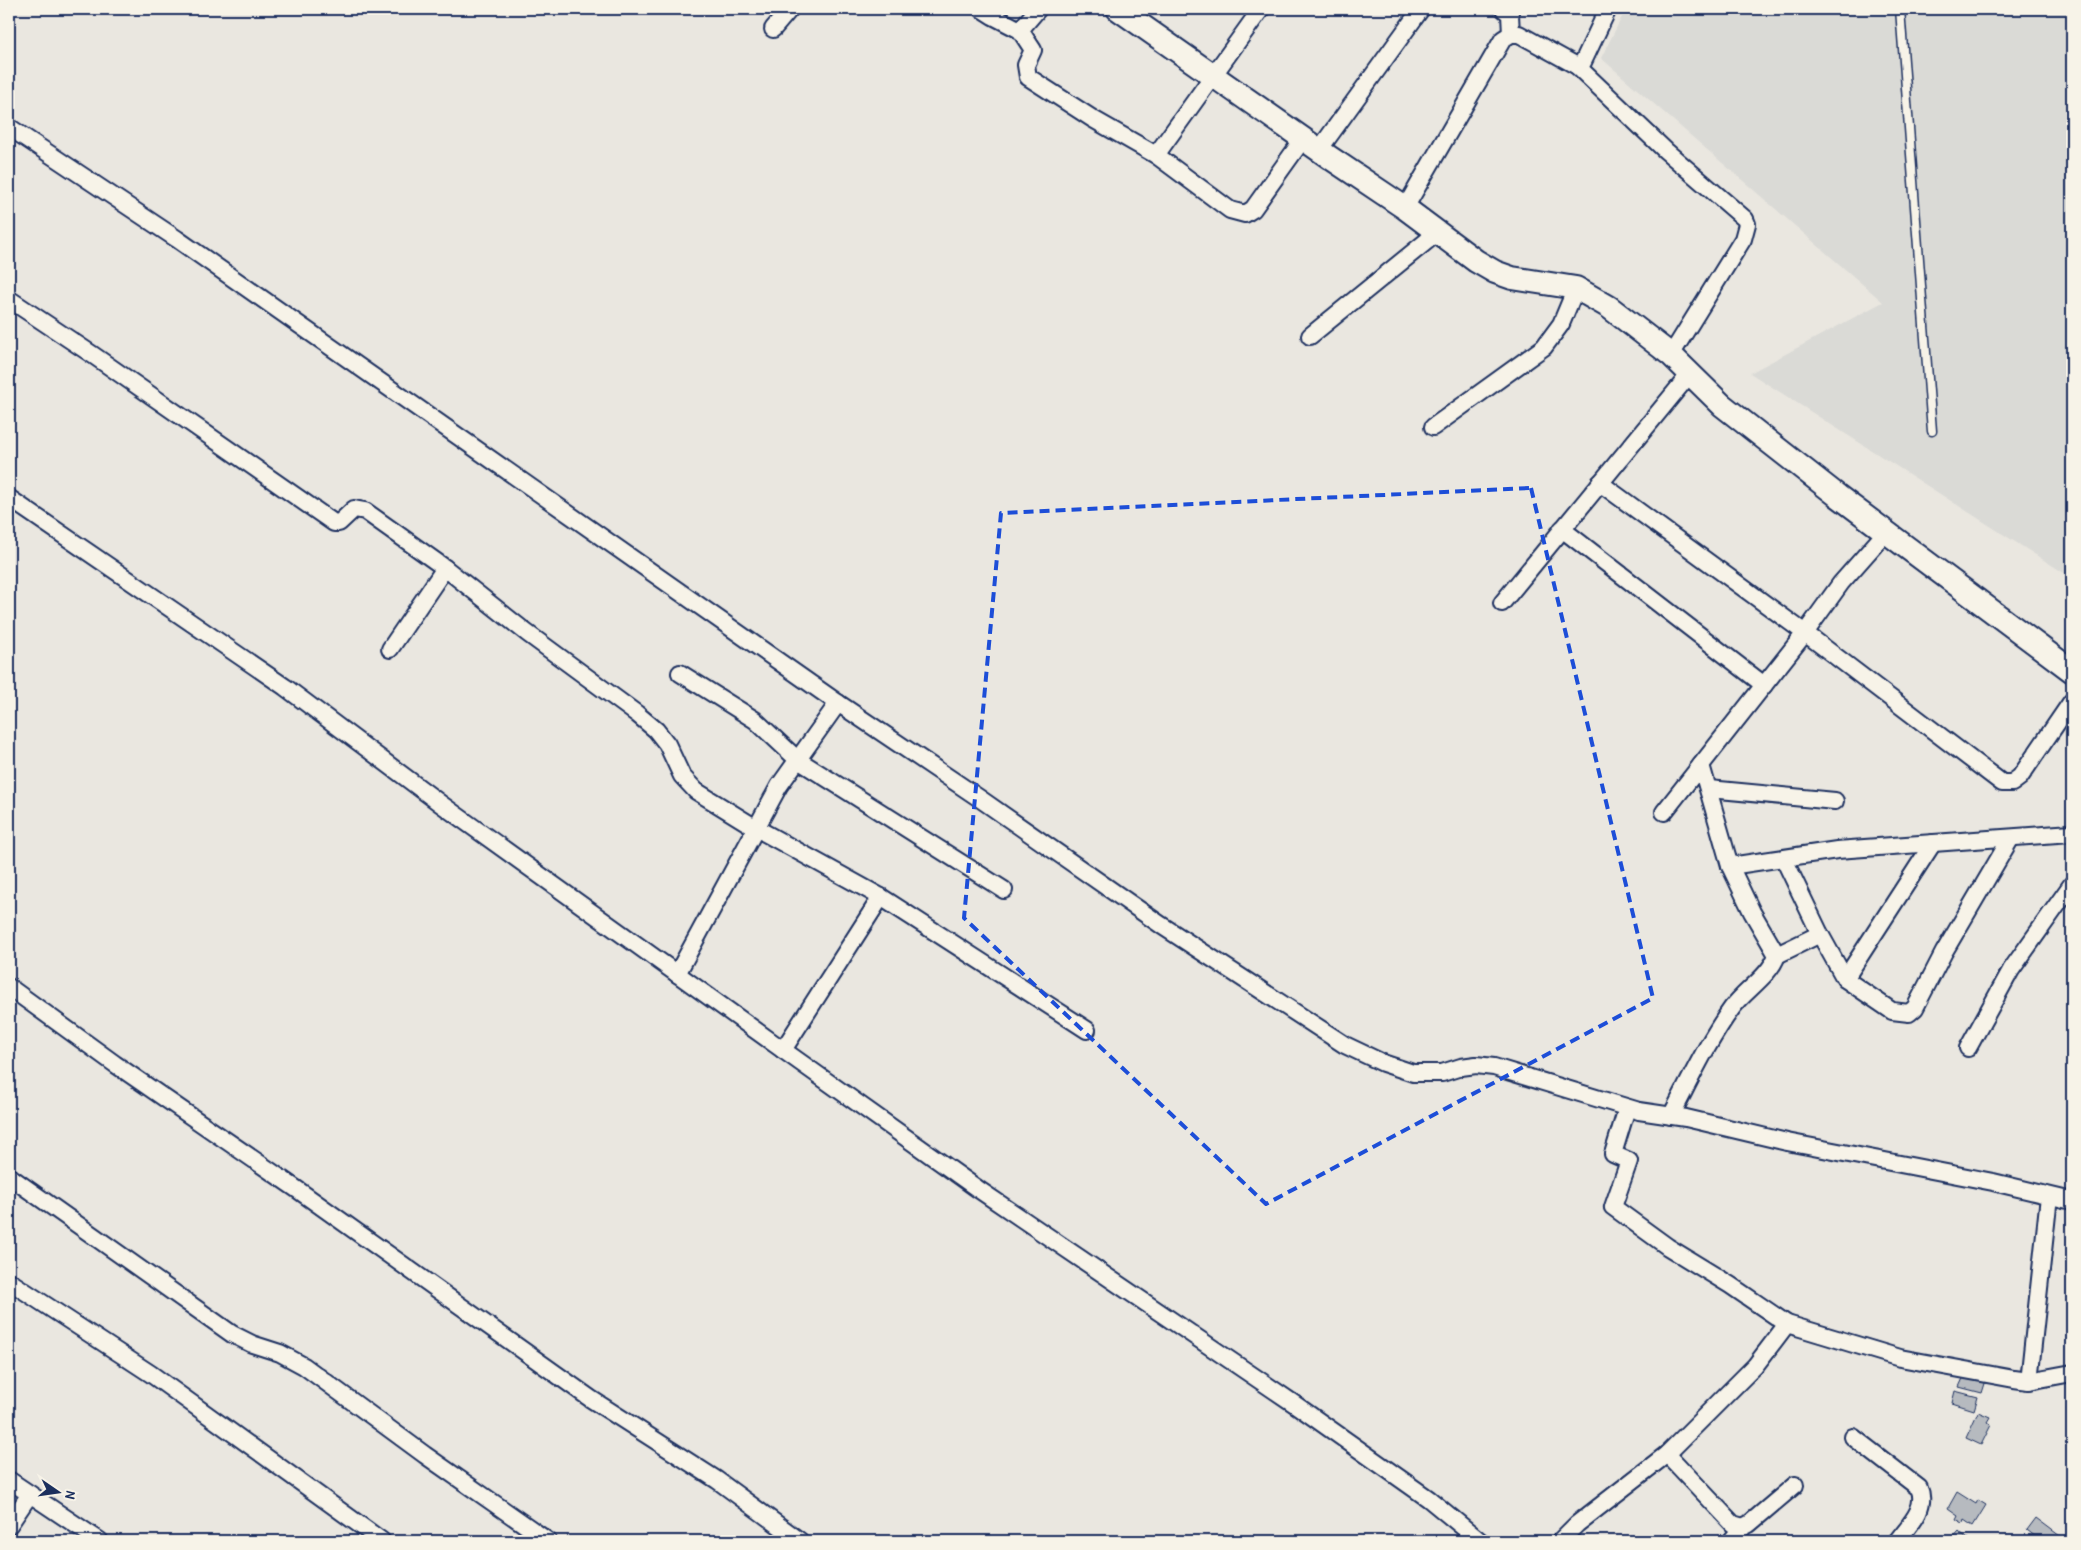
<svg xmlns="http://www.w3.org/2000/svg" width="2081" height="1550" viewBox="0 0 2081 1550" font-family="'Patrick Hand',sans-serif">
<rect width="100%" height="100%" fill="#eae7e0"/>
<filter id="ink" filterUnits="userSpaceOnUse"><feTurbulence type="fractalNoise" baseFrequency=".02" numOctaves="2"/><feDisplacementMap in="SourceGraphic" scale="10" xChannelSelector="R" yChannelSelector="G"/><feConvolveMatrix kernelMatrix="1 2 1 2 8 2 1 2 1" color-interpolation-filters="sRGB"/></filter>
<g filter="url(#ink)">
<path fill="#dadad6" d="M1626,9H2072V578L1750,373L1883,302L1601,58Z"/>
<g fill="#b6babf" stroke="#1b2f5e">
<path d="M1965,1374L1987,1377L1982,1393L1959,1387Z"/>
<path d="M2072,1385V1413L2067,1411Z"/>
<path d="M1955,1391L1978,1397L1974,1410L1952,1403Z"/>
<path d="M1978,1412L1990,1417L1987,1422L1991,1425L1981,1445L1966,1438Z"/>
<path d="M1957,1492L1976,1504L1978,1500L1986,1505L1973,1526L1964,1520L1963,1523L1956,1519L1958,1515L1948,1508Z"/>
<path d="M2036,1518L2060,1536L2056,1541H2041L2027,1530Z"/>
<path d="M1959,1531L1970,1541H1950Z"/>
</g>
<g fill="none" stroke-linecap="round" stroke-linejoin="round">
<defs>
<path id="lane" d="M1900,9L1932,431"/>
<g id="street">
<path d="M982,9L993,16L1020,30L1038,9"/>
<path d="M1504,9L1510,14L1511,34"/>
<path d="M773,29L790,9"/>
<path d="M1020,30L1033,50L1026,65L1028,77L1093,119L1156,155L1230,210L1245,214L1253,209L1303,139"/>
<path d="M1577,66L1583,62L1608,9"/>
<path d="M9,127L177,239L838,703L979,798L1161,925L1345,1045L1383,1063L1413,1073H1442L1461,1067L1476,1065L1494,1067L1639,1111L1686,1118L1787,1142L1993,1182L2072,1201"/>
<path d="M1319,150L1421,9"/>
<path d="M1156,155L1261,9"/>
<path d="M1405,208L1503,39L1511,34H1519L1577,66L1666,151L1745,219L1747,224L1743,239L1671,355"/>
<path d="M9,299L93,355L334,523H339L354,509L365,511L445,568L527,633L637,714L656,730L667,744L682,776L696,791L756,828L881,897L1087,1030"/>
<path d="M1310,336L1438,232"/>
<path d="M1433,427L1544,347L1561,324L1576,288"/>
<path d="M1600,483L1805,633L2002,783H2012L2020,777L2072,701"/>
<path d="M9,498L285,687L441,804L783,1050L978,1189L1296,1405L1429,1499L1480,1541"/>
<path d="M1562,529L1764,685L1805,633L1841,583L1886,532"/>
<path d="M1502,603L1689,375"/>
<path d="M390,649L445,568"/>
<path d="M680,673L755,720L798,760L1004,890"/>
<path d="M1709,789L1835,801"/>
<path d="M1664,812L1764,685"/>
<path d="M1784,859L1820,934L1845,979L1933,843"/>
<path d="M1730,866L1837,850L2072,833"/>
<path d="M1777,955L1820,934"/>
<path d="M677,974L779,786L838,703"/>
<path d="M1845,979L1892,1011L1909,1013L1915,1008L1944,952L2011,838"/>
<path d="M9,987L115,1064L298,1190L591,1399L717,1480L800,1541"/>
<path d="M1968,1048L2011,970L2072,884"/>
<path d="M783,1050L881,897"/>
<path d="M1627,1108L1613,1154L1629,1161L1613,1207L1668,1247L1730,1285L1787,1324"/>
<path d="M1671,1116C1690,1080 1708,1041 1732,1008C1745,990 1770,976 1777,955L1752,912L1730,866L1701,765"/>
<path d="M9,1176L232,1334L252,1344L280,1353L304,1366L425,1455L548,1541"/>
<path d="M9,1281L151,1374L382,1541"/>
<path d="M2029,1381L2049,1196"/>
<path d="M1853,1437L1919,1488C1928,1508 1908,1526 1897,1541"/>
<path d="M1667,1454L1733,1524L1743,1527L1749,1524L1795,1485"/>
<path d="M9,1480L100,1541"/>
<path d="M9,1525L30,1494"/>
<path d="M1560,1541L1577,1524L1667,1454L1755,1366L1787,1324L1900,1358L2014,1379L2029,1381L2072,1373"/>
<path d="M1731,1541L1743,1527"/>
</g>
<path id="secondary" d="M1118,9L1329,157L1405,208L1476,261L1495,272L1512,278L1576,288L1609,307L1671,355L1722,405L1838,496L2072,671"/>
</defs>
<use href="#lane" stroke="#1b2f5e" stroke-width="11"/>
<use href="#street" stroke="#1b2f5e" stroke-width="20"/>
<use href="#secondary" stroke="#1b2f5e" stroke-width="26"/>
<use href="#lane" stroke="#f7f3e8" stroke-width="8"/>
<use href="#street" stroke="#f7f3e8" stroke-width="16"/>
<use href="#secondary" stroke="#f7f3e8" stroke-width="22"/>
</g>
</g>
<path fill="none" stroke="#1d4ed8" stroke-width="4" stroke-dasharray="10 6" stroke-linejoin="round" d="M1531,488L1653,998L1266,1204L964,918L1001,513Z"/>
<rect width="2081" height="1550" fill="none" stroke="#f7f3e8" stroke-width="30"/>
<rect x="15" y="15" width="2051" height="1520" fill="none" stroke="#1b2f5e" stroke-width="2" filter="url(#ink)"/>
<g transform="translate(58 1492) rotate(103)" stroke="#f7f3e8" stroke-width="4" paint-order="stroke">
<path d="M0-4L9 19L0 12L-9 19Z" fill="#1b2f5e"/>
<text y="-8" font-size="14" font-weight="bold" text-anchor="middle" fill="#1b2f5e">N</text>
</g>
</svg>
